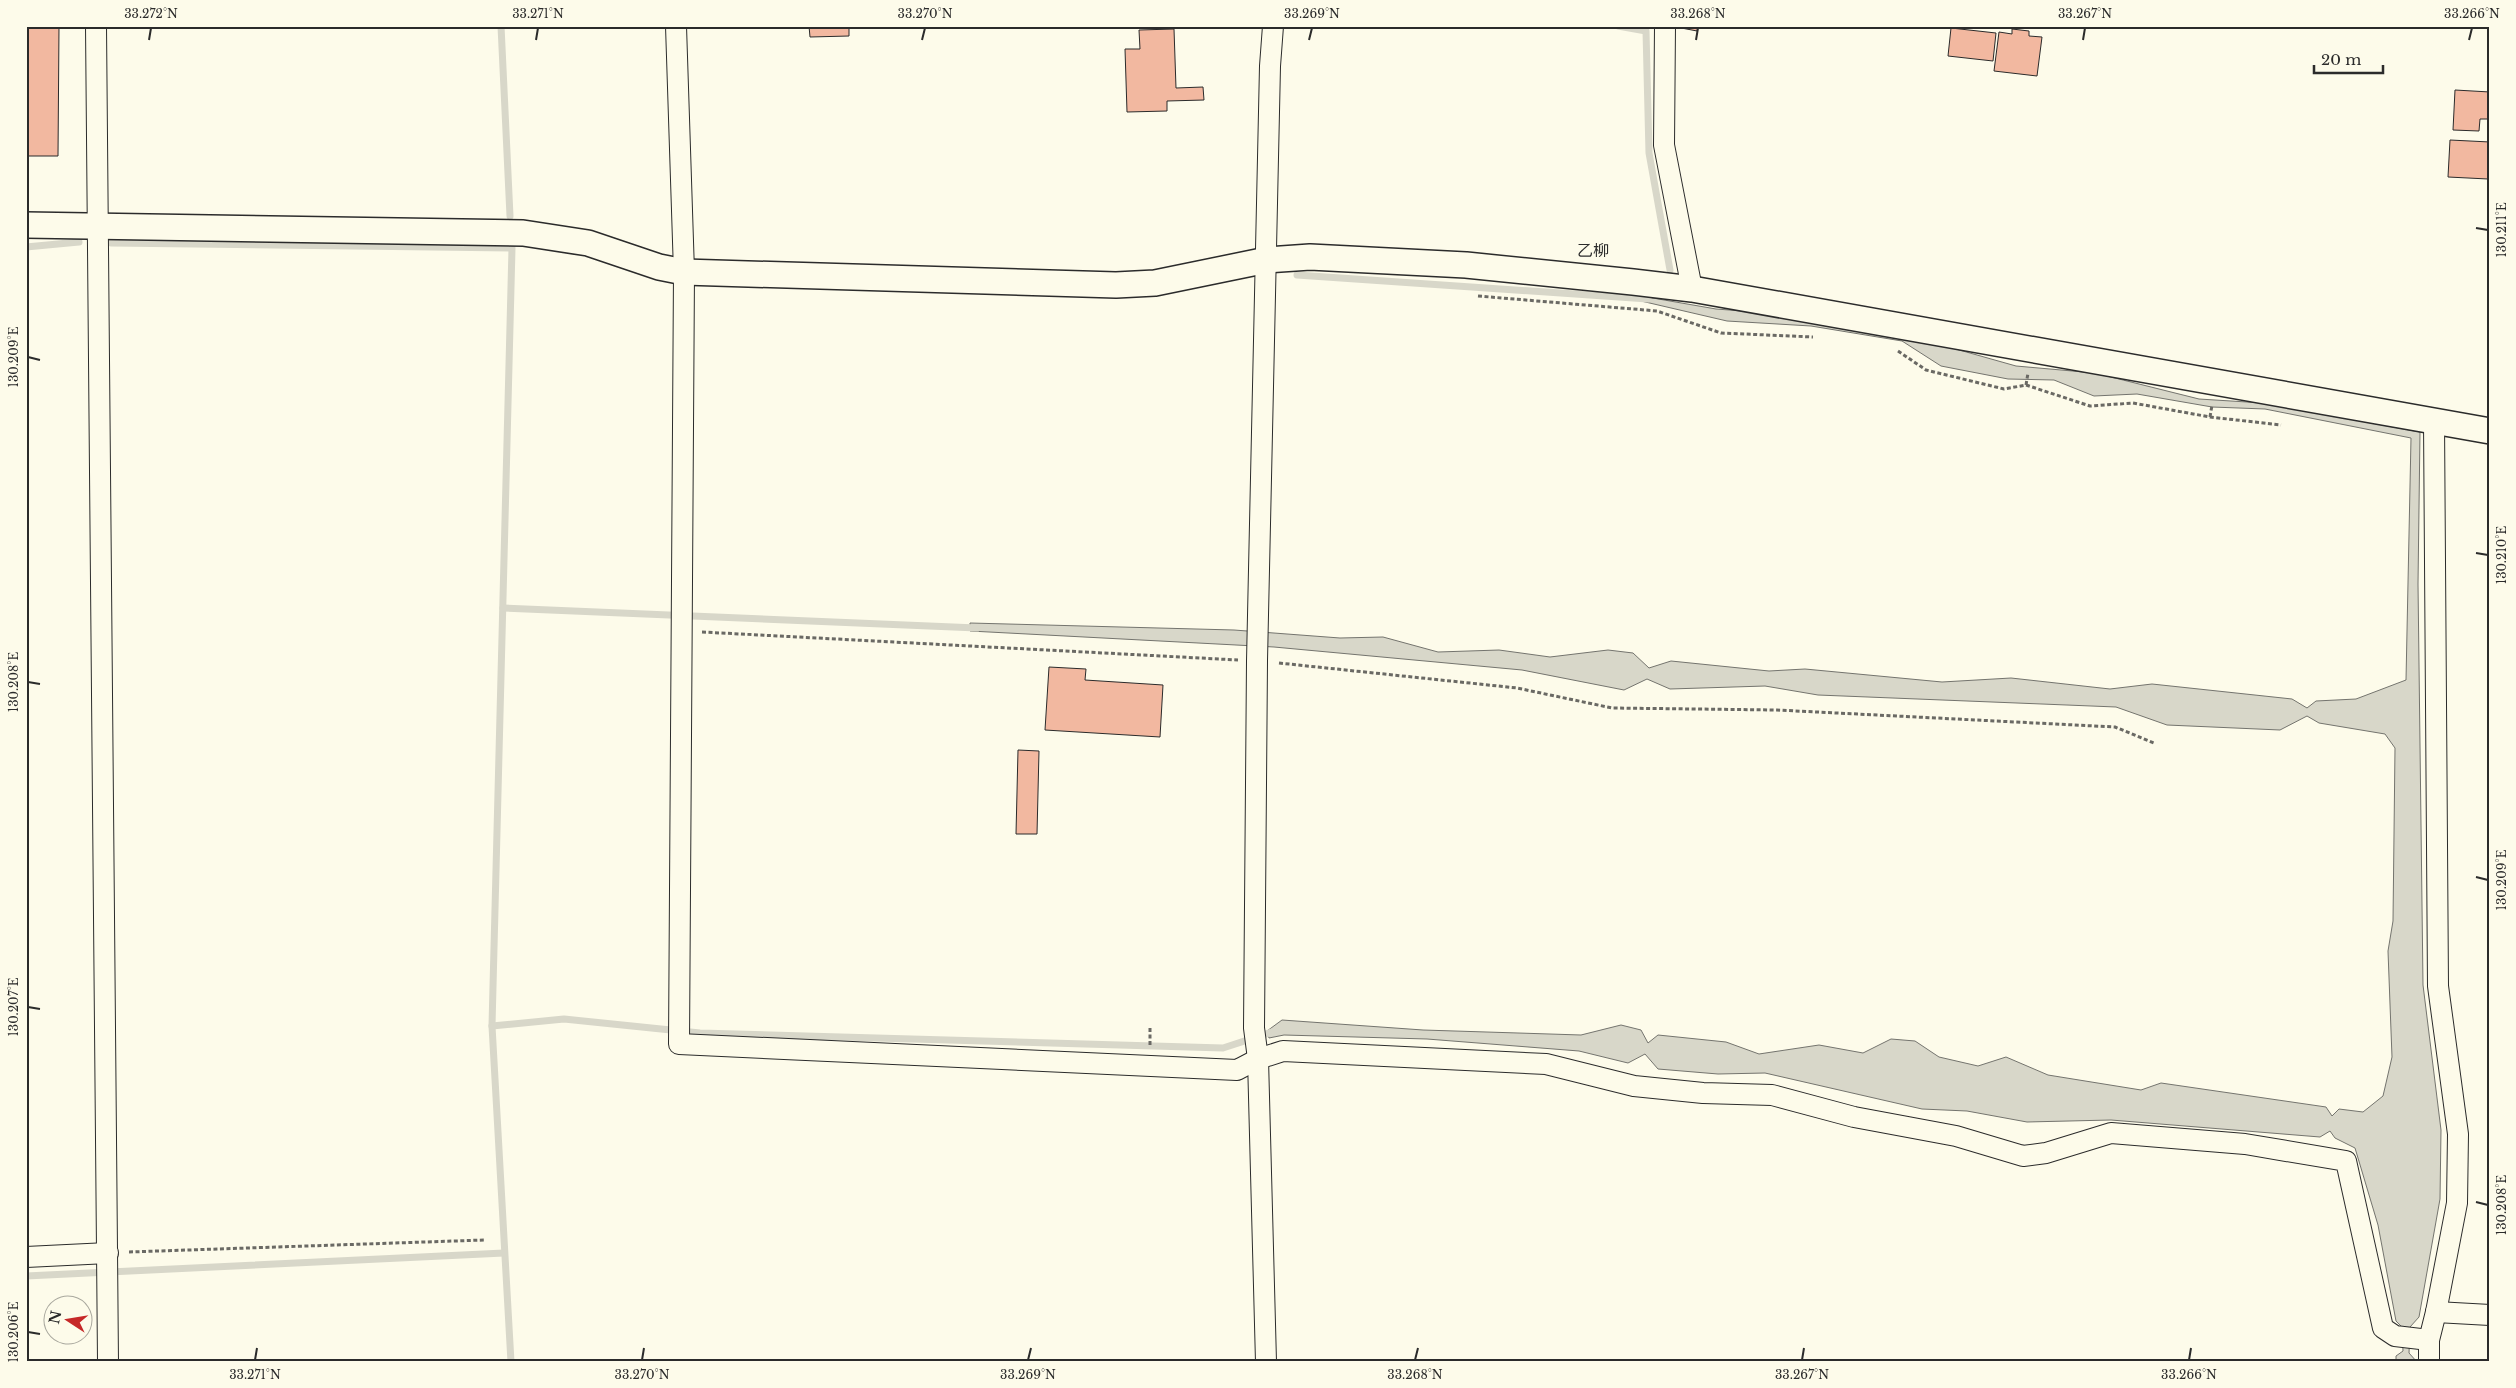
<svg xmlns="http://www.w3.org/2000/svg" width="2516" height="1388" viewBox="0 0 2516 1388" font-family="'Libre Baskerville','Noto Sans JP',serif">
<rect width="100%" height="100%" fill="#fdfbea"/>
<path fill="#d8d7c9" stroke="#74746e" d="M1641,296L1716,309L1796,315L1906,335L2016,366L2095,373L2199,399L2263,403L2420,432L2418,584L2423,985L2441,1130L2440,1199L2419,1317L2410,1327L2409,1353L2417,1362H2396V1356L2403,1351L2402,1327L2396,1321L2378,1225L2355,1148L2335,1138L2330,1131L2320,1137L2111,1120L2027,1122L1967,1111L1922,1109L1765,1073L1718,1074L1658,1069L1645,1054L1628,1063L1579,1051L1427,1039L1284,1035L1269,1038L1267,1031L1282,1020L1423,1030L1581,1035L1621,1025L1641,1030L1648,1043L1658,1035L1726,1042L1759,1054L1819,1045L1863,1053L1891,1039L1915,1041L1939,1057L1978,1066L2006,1057L2048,1075L2141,1090L2161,1083L2326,1107L2332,1116L2339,1109L2363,1112L2383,1096L2392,1057L2388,951L2393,921L2395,748L2385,734L2319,723L2307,716L2280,730L2167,725L2116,707L1818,695L1765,686L1670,689L1647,679L1624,690L1522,670L1274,647L970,631V623L1234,630L1340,638L1383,637L1438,652L1499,650L1550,657L1608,650L1633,653L1649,668L1671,661L1769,671L1805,669L1942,682L2011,678L2110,689L2152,684L2292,699L2307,708L2316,701L2356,699L2406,680L2411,438L2265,409L2212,407L2137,394L2094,396L2054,380L2008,379L1941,366L1902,341L1811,326L1727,321L1641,301Z"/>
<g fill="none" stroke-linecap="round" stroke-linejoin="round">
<g stroke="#d8d7c9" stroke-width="7">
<path d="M501,26L510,216"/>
<path d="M1618,26L1646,31L1649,153L1670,270"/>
<path d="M111,243L512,248L492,1026L511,1362"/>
<path d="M26,247L79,242"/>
<path d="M1297,275L1648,299"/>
<path d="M503,608L977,628"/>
<path d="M492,1026L564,1019L700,1033L1223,1048L1275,1031"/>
<path d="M26,1276L504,1253"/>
</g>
</g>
<g fill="#f2b8a0" stroke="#2b2b2b">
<path d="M26,26H59L58,156H26Z"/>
<path d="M809,26H849V36L810,37Z"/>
<path d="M1671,26H1698L1697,31Z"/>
<path d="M1951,28L1996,33L1993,61L1948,56Z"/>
<path d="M1174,29L1176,88L1203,87L1204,100L1167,101V111L1127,112L1125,49H1140L1139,30Z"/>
<path d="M2012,29L2029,31V36L2042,37L2037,76L1994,71L1999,32L2012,34Z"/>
<path d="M2455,90L2490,92V119H2480L2479,131L2453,130Z"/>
<path d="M2450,140L2490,142L2488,179L2448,177Z"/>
<path d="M1049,667L1086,669L1085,680L1163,685L1160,737L1045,730Z"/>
<path d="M1018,750L1039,751L1037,834H1016Z"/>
</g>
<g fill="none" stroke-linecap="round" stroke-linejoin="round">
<defs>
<g id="minor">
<path d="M96,26L108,1362"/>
<path d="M676,26L684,272L679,1044L1237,1070L1258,1059L1283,1051L1546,1064L1634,1086L1703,1093L1772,1095L1854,1117L1956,1136L2023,1156L2046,1153L2111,1133L2245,1144L2346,1161L2383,1328L2395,1336L2429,1340L2436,1312L2457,1203L2458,1134L2438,986L2434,421"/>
<path d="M1665,26L1664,145L1692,289"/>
<path d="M26,1257L108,1253"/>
<path d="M2436,1312L2490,1315"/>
<path d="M2429,1340V1362"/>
<path d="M1266,1362L1258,1059L1254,1028L1257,661L1270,66L1273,26"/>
</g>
<path id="tertiary" d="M26,225L523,233L588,243L659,267L684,272L1116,285L1155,283L1267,260L1310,257L1466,265L1633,282L1692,289L2490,431"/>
</defs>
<use href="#minor" stroke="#2b2b2b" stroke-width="22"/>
<use href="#tertiary" stroke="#2b2b2b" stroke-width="28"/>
<g stroke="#6a6964" stroke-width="3" stroke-dasharray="4 2.5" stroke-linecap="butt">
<path d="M1478,296L1657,311L1721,333L1813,337"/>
<path d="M1898,351L1926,370L2004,389L2026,385L2090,406L2133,403L2210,417L2281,425"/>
<path d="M2026,385L2028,373"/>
<path d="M2210,417L2212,405"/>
<path d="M702,632L1238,660"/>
<path d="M1279,663L1517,688L1612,708L1777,710L2115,727L2154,743"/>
<path d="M1150,1045V1028"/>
<path d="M129,1252L484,1240"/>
</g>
<use href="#minor" stroke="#fdfbea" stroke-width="20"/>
<use href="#tertiary" stroke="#fdfbea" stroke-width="25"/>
</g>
<path fill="none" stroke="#2b2b2b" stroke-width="2" d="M149,40L151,28M536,40L538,28M922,40L925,28M1309,40L1312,28M1696,40L1698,28M2083,40L2085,28M2469,40L2472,28M2476,228L2488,230M28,357L40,360M2476,553L2488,555M28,682L40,684M2476,877L2488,880M28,1007L40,1009M2476,1202L2488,1205M28,1332L40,1334M255,1360L257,1348M642,1360L644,1348M1028,1360L1031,1348M1415,1360L1418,1348M1802,1360L1804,1348M2189,1360L2191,1348"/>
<g text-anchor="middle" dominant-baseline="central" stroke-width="4" stroke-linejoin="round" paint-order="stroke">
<g font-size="16" fill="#2b2b2b" stroke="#fdfbea">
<text x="1593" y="250">乙柳</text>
</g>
</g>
<rect width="2516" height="1388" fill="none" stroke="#fdfbea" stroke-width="55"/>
<g transform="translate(68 1320) rotate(282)"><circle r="24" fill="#fdfbea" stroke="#a9a89e"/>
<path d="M0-4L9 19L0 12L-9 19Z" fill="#c62828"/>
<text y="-8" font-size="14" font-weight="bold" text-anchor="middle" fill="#2b2b2b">N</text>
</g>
<path d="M2314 65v8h69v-8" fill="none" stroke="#2b2b2b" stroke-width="2.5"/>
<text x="2321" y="65" font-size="15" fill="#2b2b2b" stroke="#fdfbea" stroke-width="4" paint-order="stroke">20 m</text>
<rect x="28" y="28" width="2460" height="1332" fill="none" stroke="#2b2b2b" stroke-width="2"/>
<g font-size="12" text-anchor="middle" fill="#2b2b2b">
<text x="151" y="18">33.272°N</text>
<text x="538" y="18">33.271°N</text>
<text x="925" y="18">33.270°N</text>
<text x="1312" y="18">33.269°N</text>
<text x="1698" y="18">33.268°N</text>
<text x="2085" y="18">33.267°N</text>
<text x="2472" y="18">33.266°N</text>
<text transform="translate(2502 230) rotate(-90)" y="4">130.211°E</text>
<text transform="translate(14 357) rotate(-90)" y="4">130.209°E</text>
<text transform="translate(2502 555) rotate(-90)" y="4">130.210°E</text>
<text transform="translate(14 682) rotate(-90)" y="4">130.208°E</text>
<text transform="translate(2502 880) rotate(-90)" y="4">130.209°E</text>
<text transform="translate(14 1007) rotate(-90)" y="4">130.207°E</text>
<text transform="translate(2502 1205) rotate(-90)" y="4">130.208°E</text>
<text transform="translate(14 1332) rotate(-90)" y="4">130.206°E</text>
<text x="255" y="1379">33.271°N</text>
<text x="642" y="1379">33.270°N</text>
<text x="1028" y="1379">33.269°N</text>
<text x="1415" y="1379">33.268°N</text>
<text x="1802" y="1379">33.267°N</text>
<text x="2189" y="1379">33.266°N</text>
</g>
</svg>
